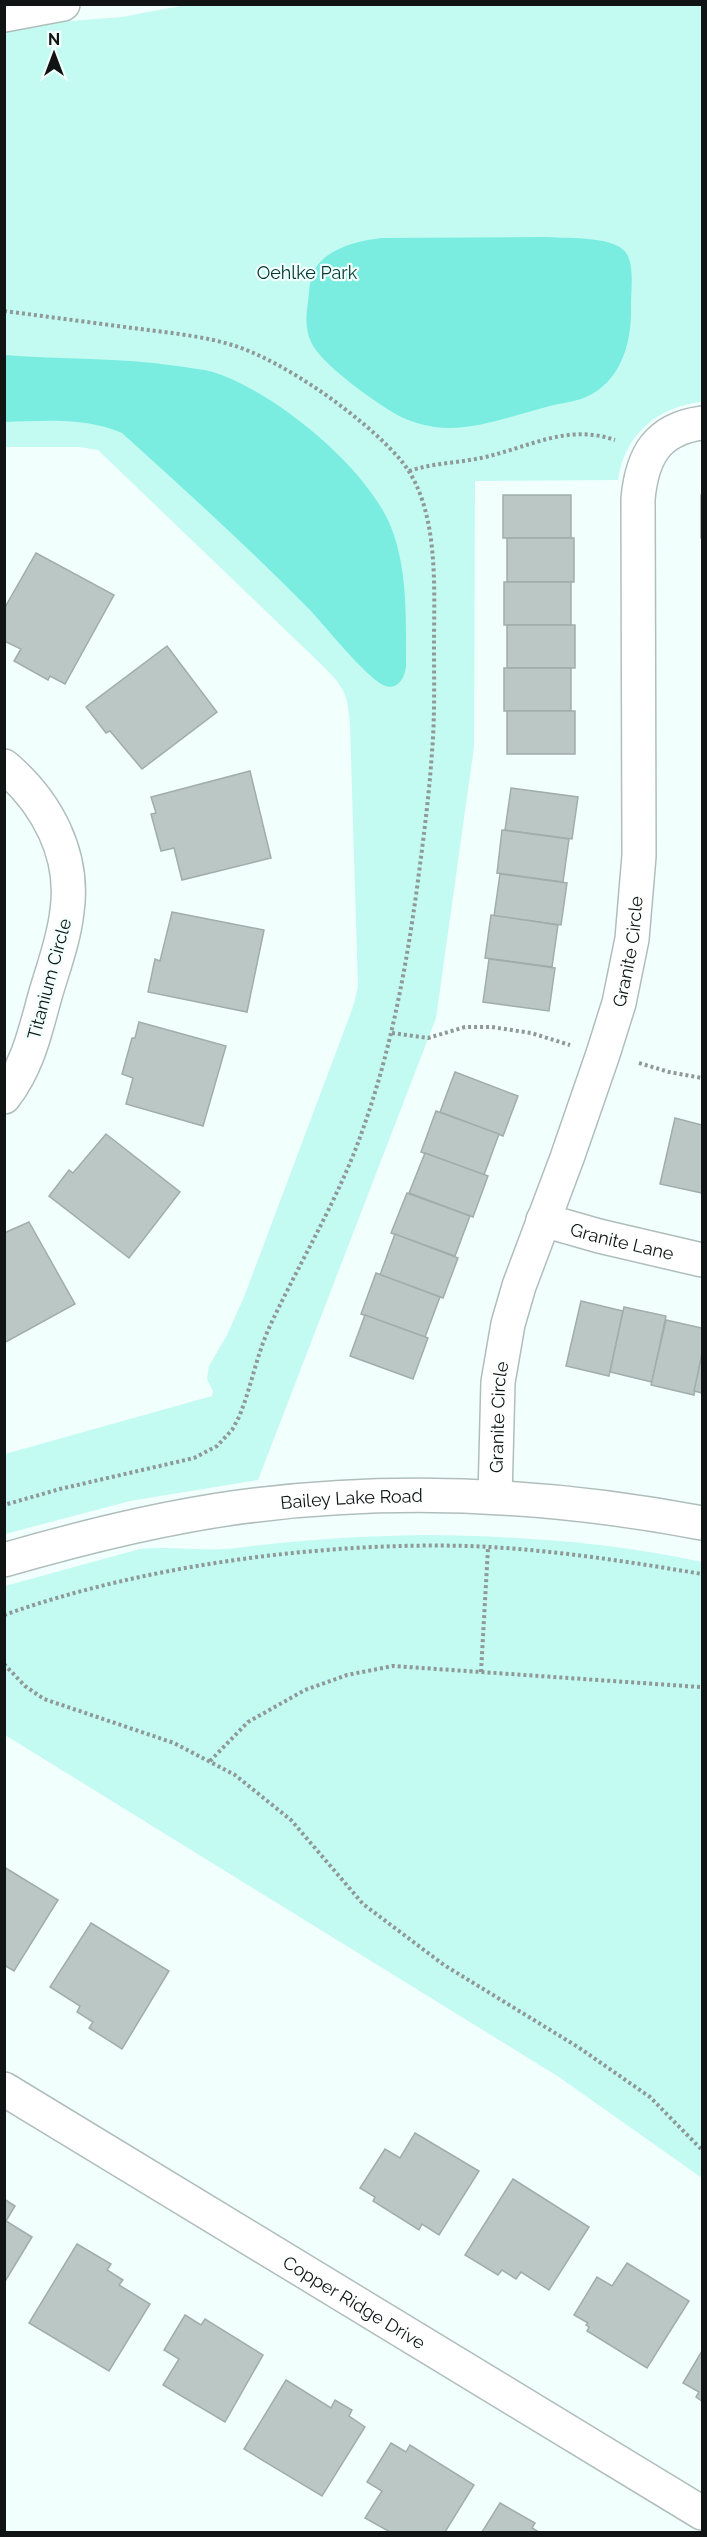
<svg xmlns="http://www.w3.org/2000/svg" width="707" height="2537" viewBox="0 0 707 2537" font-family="Raleway,sans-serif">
<rect width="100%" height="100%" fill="#f1fffd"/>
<g fill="#c3fbf3">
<path d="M191,4L702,5V402C658,406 624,435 618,480L475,481L474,747L436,1018L258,1480L130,1501L5,1534V1454L212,1396L213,1391L207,1379L209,1366L227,1335L244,1297L353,1007L358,987L350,724C348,696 345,689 326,669L98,450L79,447H5V26L122,17Z"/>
<path d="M423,1535C517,1536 610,1542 702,1562V2178L559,2077L5,1735V1586L140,1549C172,1546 205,1552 236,1548C299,1540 360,1536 423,1535Z"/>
</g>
<g fill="#7bede0">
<path d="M548,237C568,239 619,235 628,256C634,270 631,290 631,306C632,341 622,381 586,397C575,402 561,403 550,406C514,415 473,432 435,427C421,425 405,420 392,412C371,399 320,363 311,342C305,329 306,315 308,302C309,294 309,286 311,279C318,250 356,241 381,238Z"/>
<path d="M5,355C62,360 120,357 177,366C189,368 202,369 213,372C274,391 367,467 391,527C408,570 406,620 406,666C405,678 397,692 383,685C365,676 325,626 309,609C249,548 185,490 122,433C84,417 44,421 5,422Z"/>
</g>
<g fill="#bac7c5" stroke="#a0adab" stroke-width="1.5">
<rect x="503" y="495" width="68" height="43"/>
<rect x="701" y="495" width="1" height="43"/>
<rect x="507" y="538" width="67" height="44"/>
<path d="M36,553L114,595L65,684L50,676L48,680L14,661L21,649L4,641V609Z"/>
<rect x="504" y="582" width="67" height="43"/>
<rect x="507" y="625" width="68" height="43"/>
<path d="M167,646L217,712L142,769L110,731L106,733L86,707Z"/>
<rect x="504" y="668" width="67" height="43"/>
<rect x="507" y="711" width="68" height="43"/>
<path d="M250,771L271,858L182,880L174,848L161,851L151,814L156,813L151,797Z"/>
<path d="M511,788L578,797L572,839L505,830Z"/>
<path d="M502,830L569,839L563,882L497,873Z"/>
<path d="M500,874L567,883L561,925L494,916Z"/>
<path d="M172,912L264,930L247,1012L148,992L155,959L160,961Z"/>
<path d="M491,915L558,925L552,967L485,958Z"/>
<path d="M489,959L555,968L549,1011L483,1002Z"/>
<path d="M139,1022L226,1046L203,1126L126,1104L133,1078L122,1074L132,1038H135Z"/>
<path d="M455,1072L518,1096L503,1136L440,1112Z"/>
<path d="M436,1111L499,1134L484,1175L421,1152Z"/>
<path d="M675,1118L702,1125V1193L660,1184Z"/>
<path d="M106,1134L180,1192L129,1258L49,1196L69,1170L73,1173Z"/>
<path d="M425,1153L488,1176L473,1217L409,1193Z"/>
<path d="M407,1193L470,1216L455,1256L391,1233Z"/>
<path d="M29,1222L75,1304L4,1343V1233Z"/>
<path d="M395,1234L458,1258L443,1298L380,1275Z"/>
<path d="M376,1273L440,1297L425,1337L361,1314Z"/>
<path d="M581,1301L623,1311L609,1376L566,1366Z"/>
<path d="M624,1307L666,1316L652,1382L610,1372Z"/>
<path d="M365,1315L428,1338L413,1379L350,1356Z"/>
<path d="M666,1320L702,1328V1354L694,1395L651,1385Z"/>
<path d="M702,1354V1393L694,1391Z"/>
<path d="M4,1867L58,1900L14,1971L4,1965Z"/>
<path d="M91,1923L169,1971L122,2049L89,2028L93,2022L77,2012L80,2006L50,1987Z"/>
<path d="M415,2133L479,2171L439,2235L422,2224L419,2230L373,2201L375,2197L360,2188L385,2149L400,2158Z"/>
<path d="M513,2179L589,2227L549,2290L521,2272L516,2279L502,2270L498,2275L465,2255Z"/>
<path d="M4,2199L15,2206L6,2221L32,2237L4,2283Z"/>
<path d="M77,2244L111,2264L107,2270L123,2280L119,2285L150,2304L109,2371L29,2323Z"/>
<path d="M627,2263L689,2301L647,2368L587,2331L589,2327L586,2325L588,2323L574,2315L597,2277L612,2286Z"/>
<path d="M185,2315L201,2325L205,2319L263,2355L225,2422L163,2385L179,2359L164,2350Z"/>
<path d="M702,2351V2401L696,2397L699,2392L683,2383Z"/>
<path d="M286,2380L331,2408L335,2400L352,2410L349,2416L365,2427L322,2496L244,2449Z"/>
<path d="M391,2443L406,2452L410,2445L474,2485L445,2532H390L365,2518L382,2491L367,2482Z"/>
<path d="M500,2503L535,2523L532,2528L539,2532H482Z"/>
</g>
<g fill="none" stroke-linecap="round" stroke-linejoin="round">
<defs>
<g id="street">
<path d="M4,766C47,802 75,855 67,911C64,940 53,968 45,996C35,1032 28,1066 4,1097"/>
<path id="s1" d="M543,1220L599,1236L702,1260"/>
<path id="s2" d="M495,1497L498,1382L508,1324L519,1286L567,1158L603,1054L619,1003L632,939L639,856L638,499C642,456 657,429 702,423"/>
<path id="s3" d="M4,1560C87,1536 171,1515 256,1505C405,1487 555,1495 702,1523"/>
<path id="s4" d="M4,2089L702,2513"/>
</g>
<path id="secondary" d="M4,15L63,4"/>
</defs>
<use href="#street" stroke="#b0bebb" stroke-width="36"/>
<use href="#secondary" stroke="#b0bebb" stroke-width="36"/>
<g stroke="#8f9998" stroke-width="4" stroke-dasharray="3 3" stroke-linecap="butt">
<path d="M4,311C50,317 95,323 140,329C171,333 203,336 232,345C283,360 363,417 398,457C440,503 434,586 434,644C434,680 435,716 432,752C429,797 423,842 417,888C406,969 391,1049 364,1126C340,1197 300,1261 269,1328C256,1357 251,1388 239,1417L232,1430L217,1446L194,1458L60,1489L4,1505"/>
<path d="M409,471C433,463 457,463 481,458C528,448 567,423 615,440"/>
<path d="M392,1033L428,1038L465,1027H492L531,1033L570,1045"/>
<path d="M639,1063L669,1072L702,1078"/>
<path d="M4,1615C145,1565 320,1542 469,1546C547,1549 625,1561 702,1574"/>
<path d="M4,1664L25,1686L44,1699L174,1743L235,1775L291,1820L363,1904L444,1965L578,2047L650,2097L702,2150"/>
<path d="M481,1672L488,1548"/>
<path d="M210,1761L248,1722L305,1690L347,1675L393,1666L700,1687"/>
</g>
<use href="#street" stroke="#fff" stroke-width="33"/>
<use href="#secondary" stroke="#fff" stroke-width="33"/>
</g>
<g text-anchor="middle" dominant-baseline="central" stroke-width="4.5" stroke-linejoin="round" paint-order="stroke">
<g font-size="18" fill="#003833" stroke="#f1fffd">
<text x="307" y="272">Oehlke Park</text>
</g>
<g font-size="18" fill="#101414" stroke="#f1fffd">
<text stroke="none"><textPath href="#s2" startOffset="566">Granite Circle</textPath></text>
<text transform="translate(49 979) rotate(-75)">Titanium Circle</text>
<text stroke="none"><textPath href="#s1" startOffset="82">Granite Lane</textPath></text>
<text stroke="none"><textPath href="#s2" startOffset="80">Granite Circle</textPath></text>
<text stroke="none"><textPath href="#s3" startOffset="354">Bailey Lake Road</textPath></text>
<text stroke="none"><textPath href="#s4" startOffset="410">Copper Ridge Drive</textPath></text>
</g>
</g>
<rect width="707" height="2537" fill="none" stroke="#101414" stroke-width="12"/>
<g transform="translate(54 54)" stroke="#f1fffd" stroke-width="4.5" paint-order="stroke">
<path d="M0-4.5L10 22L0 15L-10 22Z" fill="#101414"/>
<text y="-9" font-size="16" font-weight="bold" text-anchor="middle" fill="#101414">N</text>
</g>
</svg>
